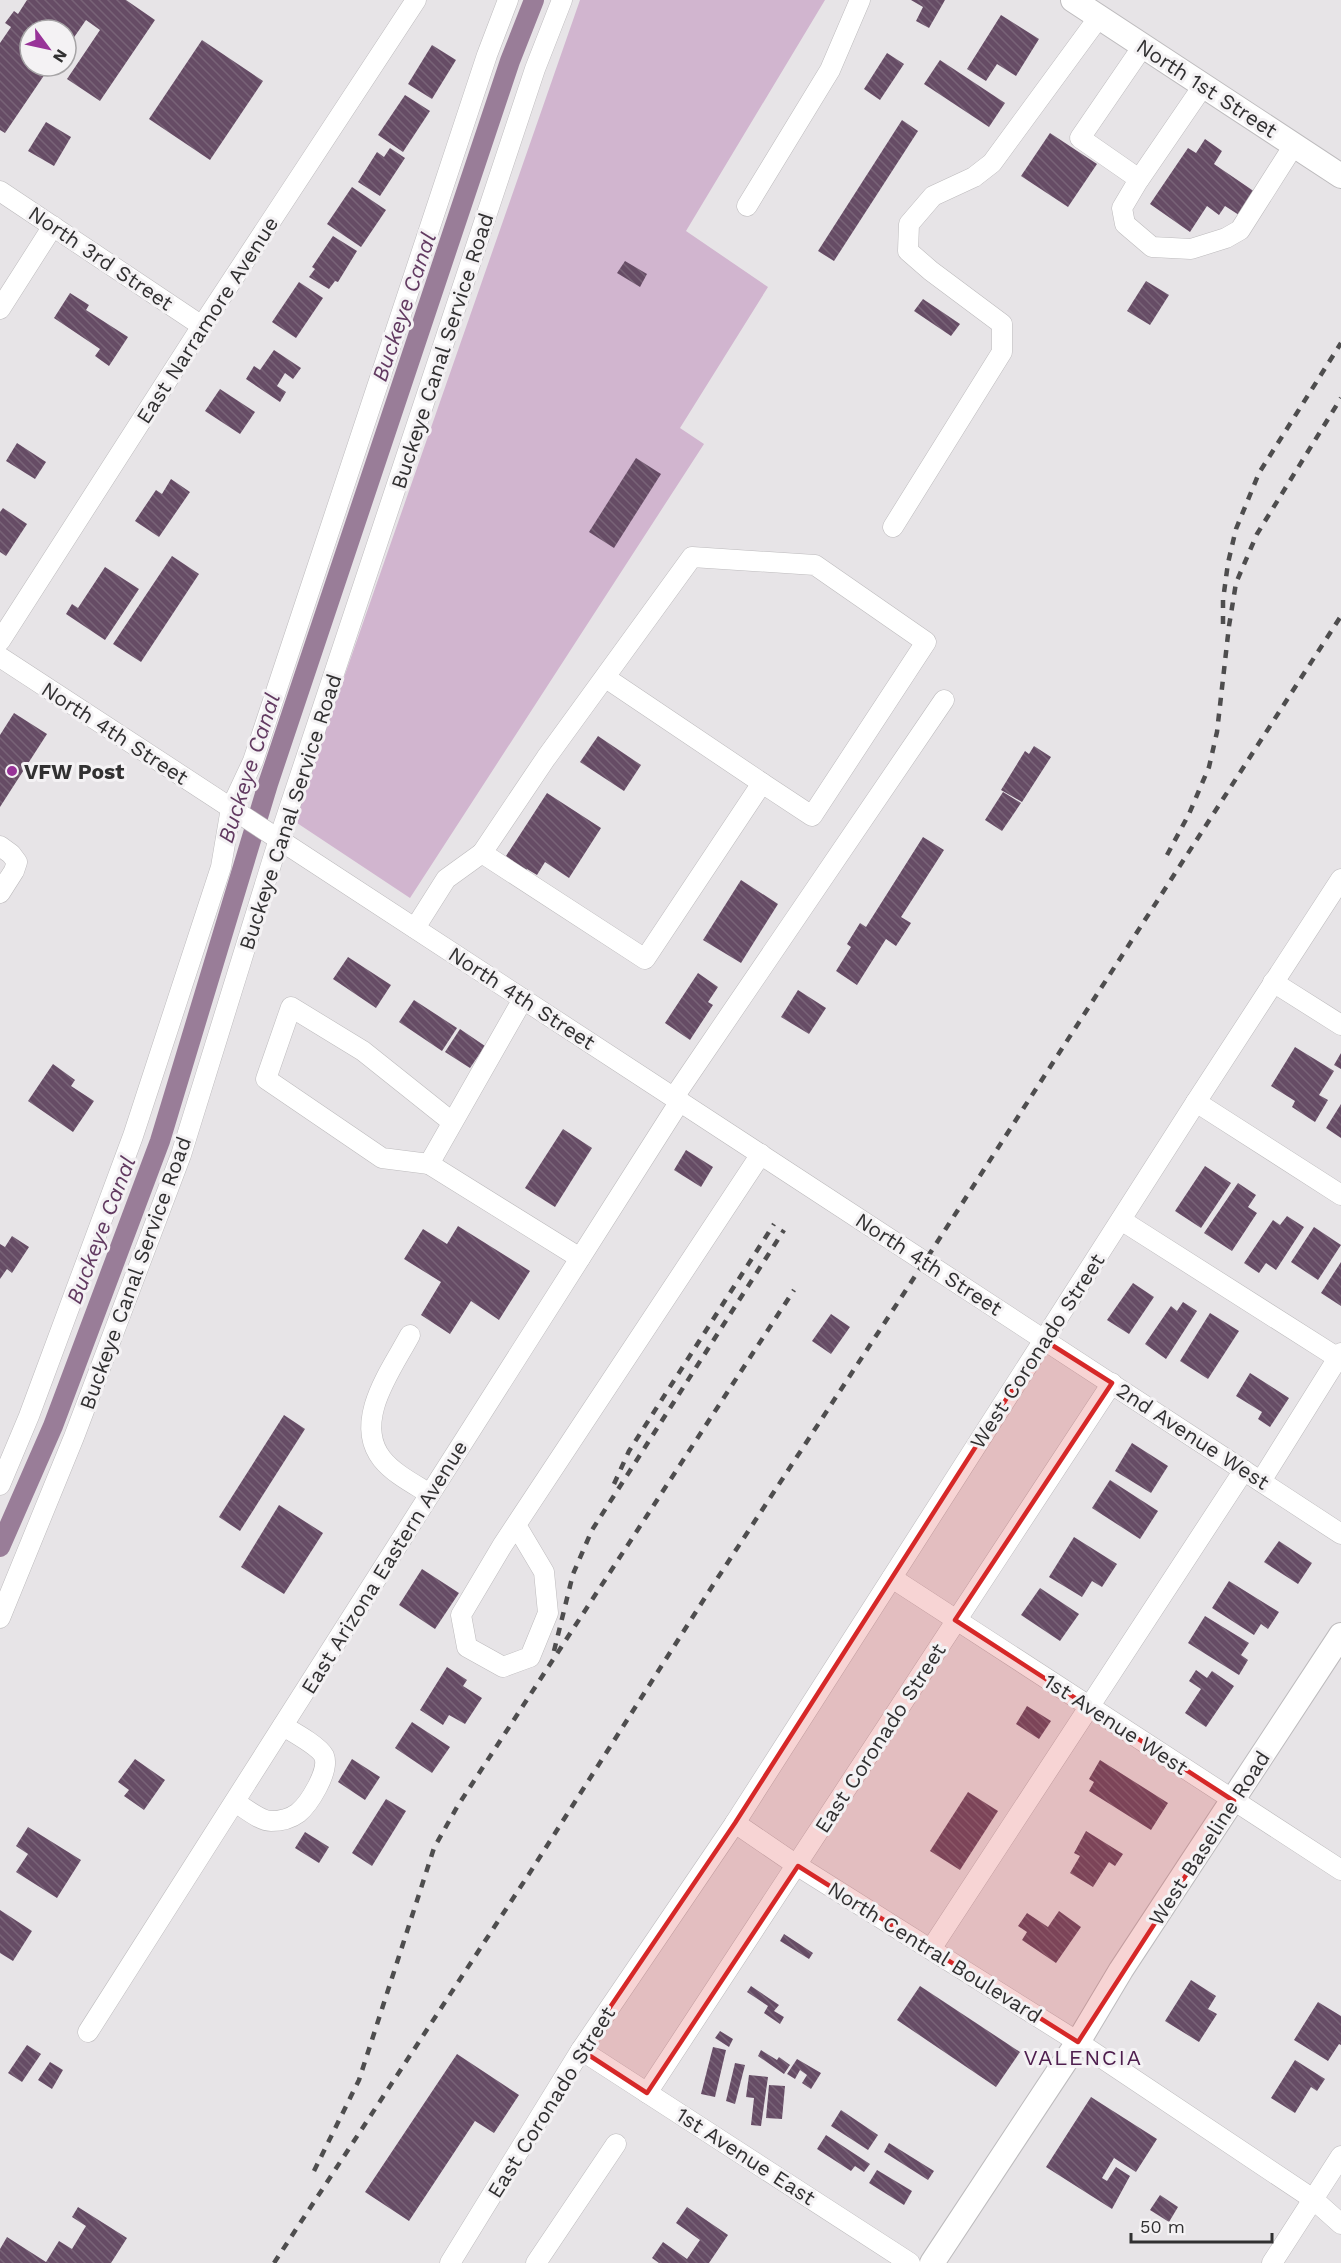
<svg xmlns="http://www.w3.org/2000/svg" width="1341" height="2263" viewBox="0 0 1341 2263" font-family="'Work Sans',sans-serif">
<defs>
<pattern id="building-back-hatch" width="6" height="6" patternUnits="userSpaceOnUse" patternTransform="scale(1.5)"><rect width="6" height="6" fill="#664c65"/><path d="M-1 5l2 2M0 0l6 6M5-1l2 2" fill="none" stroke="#786377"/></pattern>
</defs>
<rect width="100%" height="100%" fill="#e7e4e7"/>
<path fill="#d1b5cf" d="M580,0H825L686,231L768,287L680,428L704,444L410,898L294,821Z"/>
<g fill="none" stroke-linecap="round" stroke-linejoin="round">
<path stroke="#997d98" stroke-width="20" d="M0,1547L53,1426L160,1141L268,784L510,61L534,0"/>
</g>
<g fill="url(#building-back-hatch)">
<path d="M27,0H126L155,20L100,101L67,79L100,30L86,20L66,49V30H30V66H55L50,73L47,71L5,133L0,130V43L11,27L5,23L14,11L18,14Z"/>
<path d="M911,0H945L929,28L916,21L923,7Z"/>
<path d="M1001,15L1039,39L1016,76L997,64L986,81L967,69Z"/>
<path d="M202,40L263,81L210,160L149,119Z"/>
<path d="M432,45L456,60L432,99L408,84Z"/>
<path d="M887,53L904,64L880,100L864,89Z"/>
<path d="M940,60L1005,103L989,127L924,84Z"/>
<path d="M405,95L430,111L403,152L378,135Z"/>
<path d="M902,120L918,131L834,261L818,251Z"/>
<path d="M46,122L71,137L54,166L28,151Z"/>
<path d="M1050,133L1097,164L1068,207L1021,176Z"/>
<path d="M1205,139L1222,151L1214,164L1255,192L1239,215L1225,206L1219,215L1207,206L1190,232L1150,204L1188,148L1196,153Z"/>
<path d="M390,148L405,158L380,196L358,182L377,152L384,157Z"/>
<path d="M352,187L386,210L361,247L327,224Z"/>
<path d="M333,236L357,251L338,282L335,281L329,289L309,277L315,269L312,267Z"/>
<path d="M625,261L647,274L640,287L617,273Z"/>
<path d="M1146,281L1169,295L1150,325L1127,311Z"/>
<path d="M299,282L323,298L296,338L272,322Z"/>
<path d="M70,293L89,305L86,310L128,337L109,366L95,356L100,349L54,318Z"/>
<path d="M923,299L960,324L951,336L914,311Z"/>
<path d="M274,350L301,368L293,379L285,373L277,386L286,392L280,402L246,379L254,366L260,370Z"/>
<path d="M220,389L255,412L240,434L205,411Z"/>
<path d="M17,443L46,462L35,479L6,461Z"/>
<path d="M636,458L661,474L614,548L589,532Z"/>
<path d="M171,479L190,492L159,537L135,521L156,490L162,494Z"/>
<path d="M3,508L27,524L6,556L0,552V512Z"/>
<path d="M172,556L199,574L141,662L113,644Z"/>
<path d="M105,567L139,589L105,640L66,614L72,604L78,608Z"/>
<path d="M14,713L47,734L0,807V735Z"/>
<path d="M598,736L641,765L624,791L580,762Z"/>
<path d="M1034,746L1051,757L1022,802L1001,790L1025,751L1029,754Z"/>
<path d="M1003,792L1021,803L1002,831L985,820Z"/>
<path d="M547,793L601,828L569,878L545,862L537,875L527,869L521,878L508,870L513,861L506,856Z"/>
<path d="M923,837L944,850L901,917L911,923L896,946L886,939L857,985L836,971L851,947L847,944L860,923L866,927Z"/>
<path d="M741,880L778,904L741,963L703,940Z"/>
<path d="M348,957L391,985L376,1008L333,979Z"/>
<path d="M698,973L718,987L708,1002L713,1005L690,1040L665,1023Z"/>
<path d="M798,990L826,1008L809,1034L781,1017Z"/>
<path d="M414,1000L457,1028L442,1051L399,1022Z"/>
<path d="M460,1029L485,1046L470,1068L445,1052Z"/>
<path d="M1295,1047L1334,1071L1319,1095L1328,1100L1315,1122L1292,1107L1295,1101L1271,1086Z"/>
<path d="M1341,1053V1069L1334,1065Z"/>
<path d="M53,1064L75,1080L71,1086L94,1101L73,1132L28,1101Z"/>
<path d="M1341,1104V1138L1326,1128Z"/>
<path d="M563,1129L592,1148L555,1207L525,1188Z"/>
<path d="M686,1150L713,1167L701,1187L674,1170Z"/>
<path d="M1205,1166L1231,1183L1201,1228L1175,1211Z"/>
<path d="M1238,1183L1256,1195L1248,1207L1257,1213L1232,1251L1204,1233Z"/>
<path d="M1287,1216L1304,1227L1276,1270L1266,1263L1259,1273L1244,1263L1273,1220L1280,1225Z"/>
<path d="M458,1226L530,1271L499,1320L471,1301L450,1334L421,1315L441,1282L404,1259L423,1229L447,1244Z"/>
<path d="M1314,1227L1341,1245L1318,1280L1291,1262Z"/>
<path d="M12,1236L29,1247L12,1273L7,1269L0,1279V1244L5,1247Z"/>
<path d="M1341,1262V1306L1321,1293Z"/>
<path d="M1133,1283L1154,1297L1129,1334L1107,1320Z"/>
<path d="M1183,1302L1197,1311L1166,1359L1145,1344L1171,1306L1177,1311Z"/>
<path d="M1210,1313L1239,1331L1208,1379L1180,1361Z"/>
<path d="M831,1314L850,1327L831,1354L812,1341Z"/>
<path d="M1250,1373L1289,1398L1270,1427L1258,1419L1262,1412L1236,1396Z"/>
<path d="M284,1415L305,1429L240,1531L219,1517Z"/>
<path d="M1132,1443L1168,1466L1151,1493L1115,1471Z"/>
<path d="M1110,1480L1158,1511L1140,1539L1092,1508Z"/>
<path d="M279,1505L323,1533L284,1594L241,1567Z"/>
<path d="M1074,1537L1117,1564L1102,1587L1092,1581L1082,1597L1049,1577Z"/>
<path d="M1279,1541L1312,1563L1298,1584L1264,1562Z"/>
<path d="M422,1569L459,1593L435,1629L399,1605Z"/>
<path d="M1229,1581L1279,1612L1268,1629L1261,1624L1254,1635L1212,1608Z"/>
<path d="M1040,1588L1079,1614L1060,1641L1021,1615Z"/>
<path d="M1205,1616L1249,1643L1241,1655L1248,1660L1239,1675L1188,1643Z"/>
<path d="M447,1667L467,1680L463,1686L482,1698L465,1724L449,1715L443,1725L420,1710Z"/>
<path d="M1196,1670L1207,1678L1212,1671L1234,1686L1206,1727L1185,1713L1201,1689L1189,1681Z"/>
<path d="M1027,1706L1051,1721L1039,1739L1016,1724Z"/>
<path d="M412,1722L450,1747L432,1773L395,1748Z"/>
<path d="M135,1759L165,1780L144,1810L124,1796L129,1790L118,1782Z"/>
<path d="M352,1759L380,1777L365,1800L338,1782Z"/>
<path d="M1100,1760L1168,1803L1151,1830L1089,1791L1094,1782L1089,1779Z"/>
<path d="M968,1792L998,1811L960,1870L930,1851Z"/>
<path d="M386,1799L406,1811L372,1866L352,1853Z"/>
<path d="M28,1827L81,1860L57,1898L16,1872L28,1854L16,1846Z"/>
<path d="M1086,1831L1123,1854L1115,1866L1109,1862L1093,1887L1070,1873L1080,1856L1074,1853Z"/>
<path d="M305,1832L329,1847L319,1863L295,1848Z"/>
<path d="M0,1910L32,1931L13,1961L0,1953Z"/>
<path d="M1059,1911L1081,1927L1056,1963L1022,1940L1027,1932L1018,1926L1027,1913L1048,1927Z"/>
<path d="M784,1934L813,1953L809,1959L780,1941Z"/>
<path d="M1191,1980L1216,1996L1208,2009L1217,2014L1199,2042L1165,2021Z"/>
<path d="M751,1986L779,2005L774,2011L784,2017L780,2024L764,2013L768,2006L747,1992Z"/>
<path d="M920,1986L1020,2052L996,2087L897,2020Z"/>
<path d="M1318,2002L1341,2016V2045L1339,2044L1328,2061L1294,2040Z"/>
<path d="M720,2031L733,2039L729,2047L715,2038Z"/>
<path d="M27,2045L41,2054L22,2082L8,2073Z"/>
<path d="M713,2047L726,2050L715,2097L701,2094Z"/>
<path d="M761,2050L777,2060L779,2057L790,2065L784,2074L758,2056Z"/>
<path d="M457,2054L519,2095L494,2133L475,2121L409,2221L365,2192Z"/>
<path d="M797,2059L821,2073L811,2089L802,2083L807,2075L800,2070L795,2079L787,2074Z"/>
<path d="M1295,2060L1325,2079L1317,2091L1311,2087L1295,2113L1271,2098Z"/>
<path d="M50,2062L63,2070L52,2089L38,2080Z"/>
<path d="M735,2063L745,2065L735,2104L726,2101Z"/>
<path d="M749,2075L768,2077L761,2126L751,2125L754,2098L746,2097Z"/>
<path d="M769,2085L785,2086L782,2119L766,2118Z"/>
<path d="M1091,2097L1157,2139L1136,2172L1114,2158L1102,2178L1107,2181L1116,2167L1130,2176L1112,2209L1046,2167Z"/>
<path d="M841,2110L878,2135L868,2150L831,2126Z"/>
<path d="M826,2135L870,2164L864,2172L855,2166L851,2171L817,2149Z"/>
<path d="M889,2143L934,2171L928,2180L884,2152Z"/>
<path d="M877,2170L912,2191L904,2205L869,2183Z"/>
<path d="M1160,2195L1178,2207L1169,2222L1150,2210Z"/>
<path d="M78,2207L127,2238L111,2263H0V2249L7,2237L46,2262L59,2241L72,2249L86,2226L72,2217Z"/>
<path d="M687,2207L728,2235L709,2263H659L652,2258L663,2242L687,2259L700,2240L676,2223Z"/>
</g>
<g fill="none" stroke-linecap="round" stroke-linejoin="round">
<defs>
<g id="minor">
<path d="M1203,86L1138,181L1122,208L1125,224L1152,247L1191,249L1226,238L1240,230L1294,145"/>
<path d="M1139,179L1080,138L1143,46"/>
<path d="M0,191L202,326"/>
<path d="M747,206L830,70L860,0"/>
<path d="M0,309L53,226"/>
<path d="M893,527L1002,352V324L931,271L908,251L909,224L933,196L974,177L992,163L1099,17"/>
<path d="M692,557L815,565L926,642L812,816L762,783L645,959L482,853L546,758Z"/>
<path d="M0,641L202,326L416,0"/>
<path d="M0,657L1341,1534"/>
<path d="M606,678L762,783"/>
<path d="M0,846L11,854L17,862L14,871L0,893"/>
<path d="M415,928L446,879L482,853"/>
<path d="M1273,982L1341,1025"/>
<path d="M523,999L429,1164L580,1258"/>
<path d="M674,1097L944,700"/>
<path d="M1196,1102L1341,1195"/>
<path d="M429,1164L382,1158L266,1079L291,1007L363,1051L452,1122"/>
<path d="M1121,1220L1338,1358"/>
<path d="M410,1335C392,1369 352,1421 382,1459C394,1474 414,1484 430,1494"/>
<path d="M1261,1481L1341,1353"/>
<path d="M0,1485L29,1416L133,1136L221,867L231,808L253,761L487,55L508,0"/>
<path d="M516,1525L544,1572L548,1613L530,1657L503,1667L467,1647L461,1615L502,1546L761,1154"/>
<path d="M892,1578L1341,1870"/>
<path d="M0,1618L74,1437L181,1155L279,839L535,69L562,0"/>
<path d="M235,1802C245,1808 260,1821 271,1821C281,1821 290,1819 298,1813C309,1804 330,1771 324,1756C319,1746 293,1732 283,1726"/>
<path d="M735,1823L798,1866L1078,2042L1313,2199L1341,2224"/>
<path d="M931,1949L1244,1470"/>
<path d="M88,2032L680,1101"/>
<path d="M581,2050L910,2263"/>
<path d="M647,2093C804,1857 956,1619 1112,1383"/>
<path d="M450,2263L581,2050L735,1823L1196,1102L1341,879"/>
<path d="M536,2263L616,2144"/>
<path d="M1272,2263L1341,2156"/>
</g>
<g id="major">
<path d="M1073,0L1341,176"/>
<path d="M932,2263L1078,2042L1121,1970L1341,1635"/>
</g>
</defs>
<use href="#minor" stroke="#bdbbbd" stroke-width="21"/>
<use href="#major" stroke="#bdbbbd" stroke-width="26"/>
<use href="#minor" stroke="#fff" stroke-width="20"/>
<use href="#major" stroke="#fff" stroke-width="24"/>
<g stroke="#4e4d4e" stroke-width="4.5" stroke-dasharray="8 8" stroke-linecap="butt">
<path d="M1223,624V600L1228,563L1236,529L1259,473L1341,343"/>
<path d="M1167,855L1189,814L1209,767L1217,732L1229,626L1236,583L1257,534L1341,398"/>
<path d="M614,1484L629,1451L774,1224"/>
<path d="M554,1651L573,1574L592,1530L784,1230"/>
<path d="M314,2171L359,2080L434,1848L457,1807L794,1290"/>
<path d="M274,2263L529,1874L715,1582L925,1261L1341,616"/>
</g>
</g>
<path fill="#d62828" fill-opacity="0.2" stroke="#d62828" stroke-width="4.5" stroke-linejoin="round" d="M1044,1340L1112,1383L955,1620L1234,1801L1078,2042L798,1866L647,2093L581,2050L735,1823Z"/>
<circle fill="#983398" stroke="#f4f2f4" stroke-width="2" cx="12" cy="771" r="6"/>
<g text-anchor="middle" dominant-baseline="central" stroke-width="6" stroke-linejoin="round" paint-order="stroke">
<g font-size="21" fill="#313031" stroke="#f4f2f4">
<text transform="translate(1207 88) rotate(33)">North 1st Street</text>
<text transform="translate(101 258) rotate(34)">North 3rd Street</text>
<text transform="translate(207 320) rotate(-57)">East Narramore Avenue</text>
<text transform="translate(442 351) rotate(-72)">Buckeye Canal Service Road</text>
<text transform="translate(115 733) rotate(33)">North 4th Street</text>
<text transform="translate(290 812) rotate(-72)">Buckeye Canal Service Road</text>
<text transform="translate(522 998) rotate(33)">North 4th Street</text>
<text transform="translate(929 1264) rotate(33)">North 4th Street</text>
<text transform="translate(135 1273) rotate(-70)">Buckeye Canal Service Road</text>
<text transform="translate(1037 1351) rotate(-57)">West Coronado Street</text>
<text transform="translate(1193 1436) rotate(33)">2nd Avenue West</text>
<text transform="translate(384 1567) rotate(-58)">East Arizona Eastern Avenue</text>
<text transform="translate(1116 1724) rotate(33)">1st Avenue West</text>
<text transform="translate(880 1738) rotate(-57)">East Coronado Street</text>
<text transform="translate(1209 1838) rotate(-57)">West Baseline Road</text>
<text transform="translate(935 1952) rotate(32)">North Central Boulevard</text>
<text transform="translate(551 2102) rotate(-58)">East Coronado Street</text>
<text transform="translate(746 2156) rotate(33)">1st Avenue East</text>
</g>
<g font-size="21" font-weight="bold" fill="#313031" stroke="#f4f2f4" text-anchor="start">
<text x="24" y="771">VFW Post</text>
</g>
<g font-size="22" font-style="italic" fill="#623a61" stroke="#f4f2f4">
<text transform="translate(404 307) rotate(-71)">Buckeye Canal</text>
<text transform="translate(249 768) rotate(-72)">Buckeye Canal</text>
<text transform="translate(101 1230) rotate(-69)">Buckeye Canal</text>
</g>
<g font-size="22" letter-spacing="1.5" fill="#4e1e4e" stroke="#f4f2f4">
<text x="1083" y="2057">VALENCIA</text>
</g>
</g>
<g transform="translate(48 48) rotate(123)"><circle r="28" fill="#f4f2f4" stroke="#a6a4a6" stroke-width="1.5"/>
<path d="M0-4.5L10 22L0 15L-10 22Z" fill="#983398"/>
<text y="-9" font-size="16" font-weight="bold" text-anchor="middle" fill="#313031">N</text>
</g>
<path d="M1131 2233v9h141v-9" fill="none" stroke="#313031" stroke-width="3"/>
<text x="1140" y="2233" font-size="18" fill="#313031" stroke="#f4f2f4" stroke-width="4.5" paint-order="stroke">50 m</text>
</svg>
